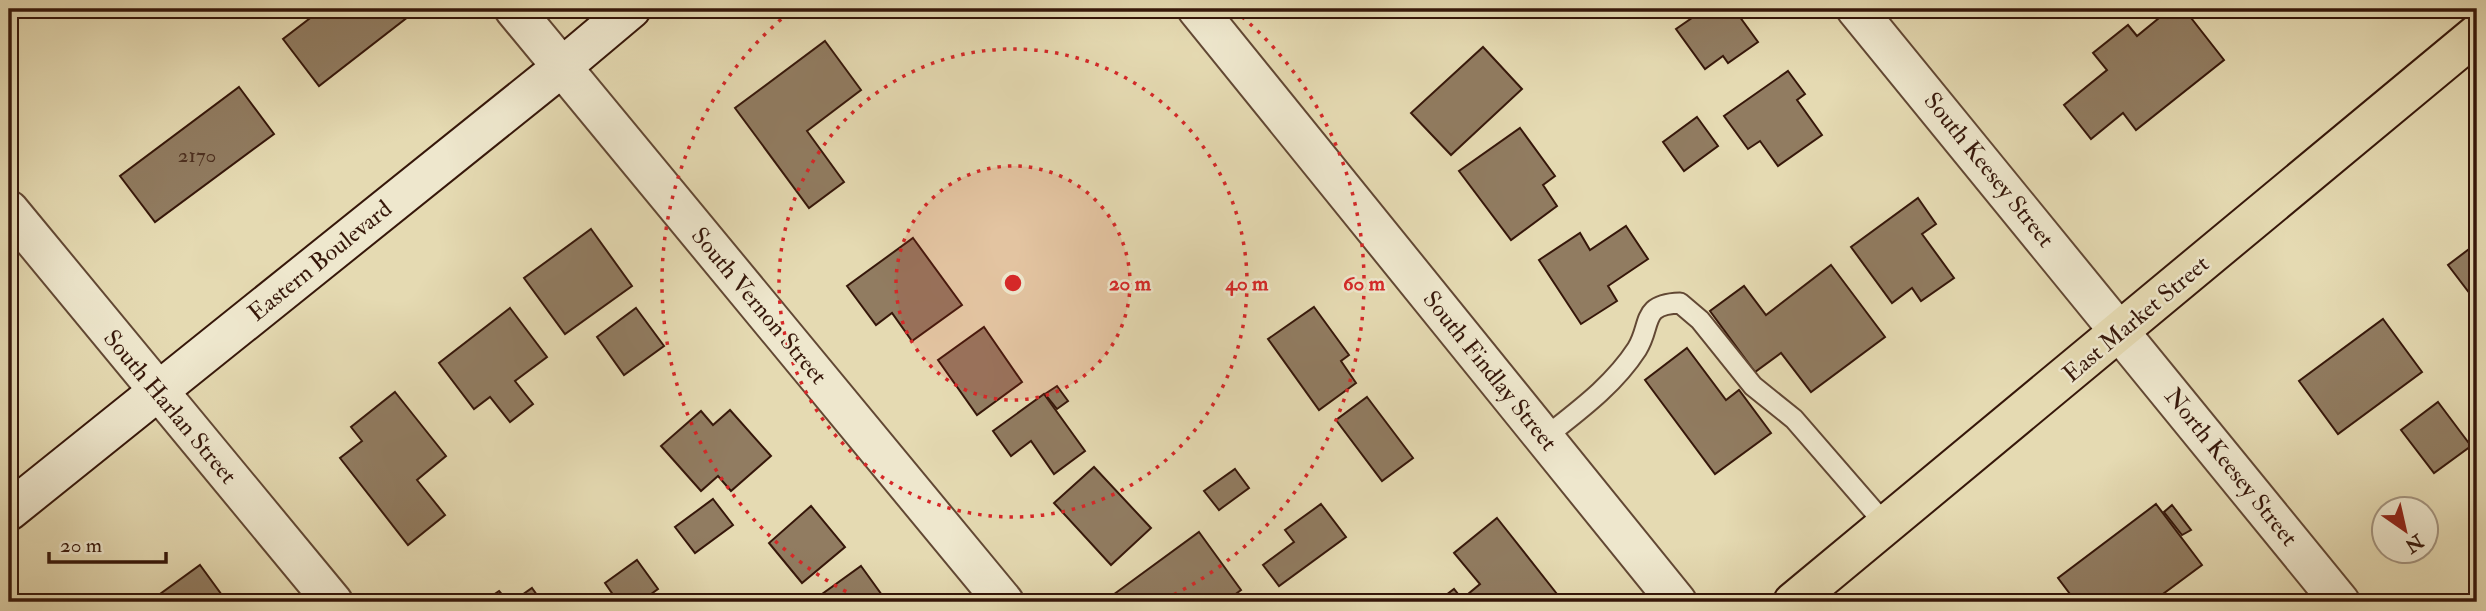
<svg xmlns="http://www.w3.org/2000/svg" width="2486" height="611" viewBox="0 0 2486 611" font-family="'IM FELL Double Pica',serif">
<rect width="100%" height="100%" fill="#e5dab2"/>
<filter id="stains"><feTurbulence type="fractalNoise" baseFrequency=".00286" numOctaves="4"/><feColorMatrix values="0 0 0 0 .2 0 0 0 0 .09 0 0 0 0 .02 0 0 0 .5 -.17"/></filter>
<radialGradient id="worn" r=".72"><stop offset=".6" stop-color="#630" stop-opacity="0"/><stop offset="1" stop-color="#630" stop-opacity=".3"/></radialGradient>
<g fill="#917c61" stroke="#36170a" stroke-width="2">
<path d="M322,9H410L413,13L319,86L283,39Z"/>
<path d="M1705,9H1734L1758,42L1728,63L1723,56L1705,69L1676,29Z"/>
<path d="M2170,9H2184L2224,60L2136,130L2123,113L2091,139L2064,105L2107,70L2093,53L2128,25L2137,36Z"/>
<path d="M825,41L861,90L807,131L844,182L809,208L735,108Z"/>
<path d="M1483,47L1522,89L1451,155L1411,113Z"/>
<path d="M1788,71L1805,94L1797,100L1822,135L1778,166L1760,141L1748,149L1724,116Z"/>
<path d="M239,87L274,134L155,222L120,176Z"/>
<path d="M1697,117L1718,146L1684,171L1663,142Z"/>
<path d="M1520,128L1555,176L1543,185L1557,206L1511,240L1459,171Z"/>
<path d="M1918,198L1936,224L1922,234L1954,278L1921,301L1912,288L1892,303L1851,247Z"/>
<path d="M1626,226L1648,259L1608,286L1617,301L1581,324L1539,260L1580,233L1590,250Z"/>
<path d="M591,229L632,286L565,334L524,278Z"/>
<path d="M913,238L962,305L912,341L892,313L876,325L847,286Z"/>
<path d="M2477,243V303L2448,265Z"/>
<path d="M1831,265L1885,337L1811,392L1781,353L1755,372L1710,311L1744,286L1766,315Z"/>
<path d="M1314,307L1349,355L1341,361L1356,383L1319,410L1268,339Z"/>
<path d="M510,308L547,357L515,381L533,404L510,422L490,397L474,409L439,363Z"/>
<path d="M636,308L664,346L624,375L597,337Z"/>
<path d="M2383,319L2422,372L2338,434L2299,381Z"/>
<path d="M984,327L1022,382L977,415L938,360Z"/>
<path d="M1687,348L1726,400L1739,390L1771,433L1715,474L1645,380Z"/>
<path d="M1057,386L1068,401L1057,409L1045,394Z"/>
<path d="M395,392L446,456L417,480L445,515L408,545L340,458L362,441L351,427Z"/>
<path d="M1044,394L1085,451L1054,474L1031,441L1011,456L993,431Z"/>
<path d="M1367,397L1413,458L1382,481L1336,420Z"/>
<path d="M2438,402L2471,446L2434,473L2401,430Z"/>
<path d="M730,410L771,456L731,491L718,476L701,491L661,446L701,411L713,425Z"/>
<path d="M1094,467L1151,528L1111,565L1054,503Z"/>
<path d="M1235,469L1249,488L1219,510L1204,491Z"/>
<path d="M713,499L733,525L695,553L675,527Z"/>
<path d="M1321,504L1346,537L1279,586L1263,565L1294,542L1285,530Z"/>
<path d="M2156,504L2202,565L2163,594L2169,602H2076L2058,578Z"/>
<path d="M2172,505L2191,530L2182,535L2164,512Z"/>
<path d="M811,506L845,547L802,583L769,543Z"/>
<path d="M1497,518L1557,594L1547,602H1437L1454,589L1462,599L1480,584L1454,553Z"/>
<path d="M1199,532L1241,590L1225,602H1108L1106,600Z"/>
<path d="M637,560L658,589L640,602H618L605,583Z"/>
<path d="M200,565L227,602H149Z"/>
<path d="M861,566L887,602H811Z"/>
<path d="M532,588L542,602H512Z"/>
<path d="M499,591L508,602H483Z"/>
</g>
<g fill="none" stroke-linecap="round" stroke-linejoin="round">
<defs>
<path id="lane" d="M1544,438C1578,411 1613,386 1637,349C1652,325 1640,304 1680,303L1700,320L1753,386L1794,419L1886,525"/>
<g id="street">
<path d="M514,9L1004,602"/>
<path d="M1197,9L1677,602"/>
<path d="M1856,9L2340,602"/>
<path d="M9,210L333,602"/>
</g>
<path id="secondary" d="M9,511L562,67L631,9"/>
<path id="primary" d="M1793,602L2477,34"/>
</defs>
<use href="#lane" stroke="#624834" stroke-width="23"/>
<use href="#street" stroke="#624834" stroke-width="42"/>
<use href="#secondary" stroke="#36170a" stroke-width="42"/>
<use href="#primary" stroke="#36170a" stroke-width="42"/>
<use href="#lane" stroke="#eee7cd" stroke-width="19"/>
<use href="#street" stroke="#eee7cd" stroke-width="38"/>
<use href="#secondary" stroke="#eee7cd" stroke-width="38"/>
<use href="#primary" stroke="#e5dab2" stroke-width="38"/>
</g>
<circle cx="1013" cy="283" r="117" fill="#d62828" fill-opacity=".12"/>
<g fill="none" stroke="#d62828" stroke-width="3.5" stroke-dasharray="3.5 7">
<circle cx="1013" cy="283" r="117"/>
<circle cx="1013" cy="283" r="234"/>
<path d="M865 601A351 351 0 0 1 792 10M1234 10A351 351 0 0 1 1161 601"/>
</g>
<g text-anchor="middle" dominant-baseline="central" stroke-width="5" stroke-linejoin="round" paint-order="stroke">
<g font-size="21" fill="#4d3020">
<text x="197" y="155">2170</text>
</g>
<g font-size="24" fill="#36170a" stroke="#eee7cd">
<text transform="translate(1989 170) rotate(51)">South Keesey Street</text>
<text transform="translate(320 261) rotate(-39)">Eastern Boulevard</text>
<text transform="translate(759 306) rotate(50)">South Vernon Street</text>
<text transform="translate(2136 319) rotate(-40)">East Market Street</text>
<text transform="translate(1490 371) rotate(51)">South Findlay Street</text>
<text transform="translate(170 407) rotate(50)">South Harlan Street</text>
<text transform="translate(2231 467) rotate(51)">North Keesey Street</text>
</g>
</g>
<circle cx="1013" cy="283" r="10" fill="#d62828" stroke="#eee7cd" stroke-width="3.5"/>
<g font-size="21" text-anchor="middle" font-weight="bold" fill="#d62828" stroke="#eee7cd" stroke-width="5" stroke-linejoin="round" paint-order="stroke">
<text x="1130" y="290">20 m</text>
<text x="1247" y="290">40 m</text>
<text x="1364" y="290">60 m</text>
</g>
<rect width="2486" height="611" fill="none" stroke="#e5dab2" stroke-width="35"/>
<rect x="10" y="10" width="2465" height="590" fill="none" stroke="#36170a" stroke-width="3.5"/>
<rect x="18" y="18" width="2451" height="576" fill="none" stroke="#36170a" stroke-width="2"/>
<g transform="translate(2405 530) rotate(146)"><circle r="33" fill="#eee7cd" stroke="#a4947f" stroke-width="2"/>
<path d="M0-5L12 26L0 18L-12 26Z" fill="#8f2418"/>
<text y="-10" font-size="19" font-weight="bold" text-anchor="middle" fill="#36170a">N</text>
</g>
<path d="M49 552v10h117v-10" fill="none" stroke="#36170a" stroke-width="3.5"/>
<text x="60" y="552" font-size="21" fill="#36170a" stroke="#eee7cd" stroke-width="5" paint-order="stroke">20 m</text>
<rect width="100%" height="100%" filter="url(#stains)"/>
<rect width="100%" height="100%" fill="url(#worn)"/>
</svg>
